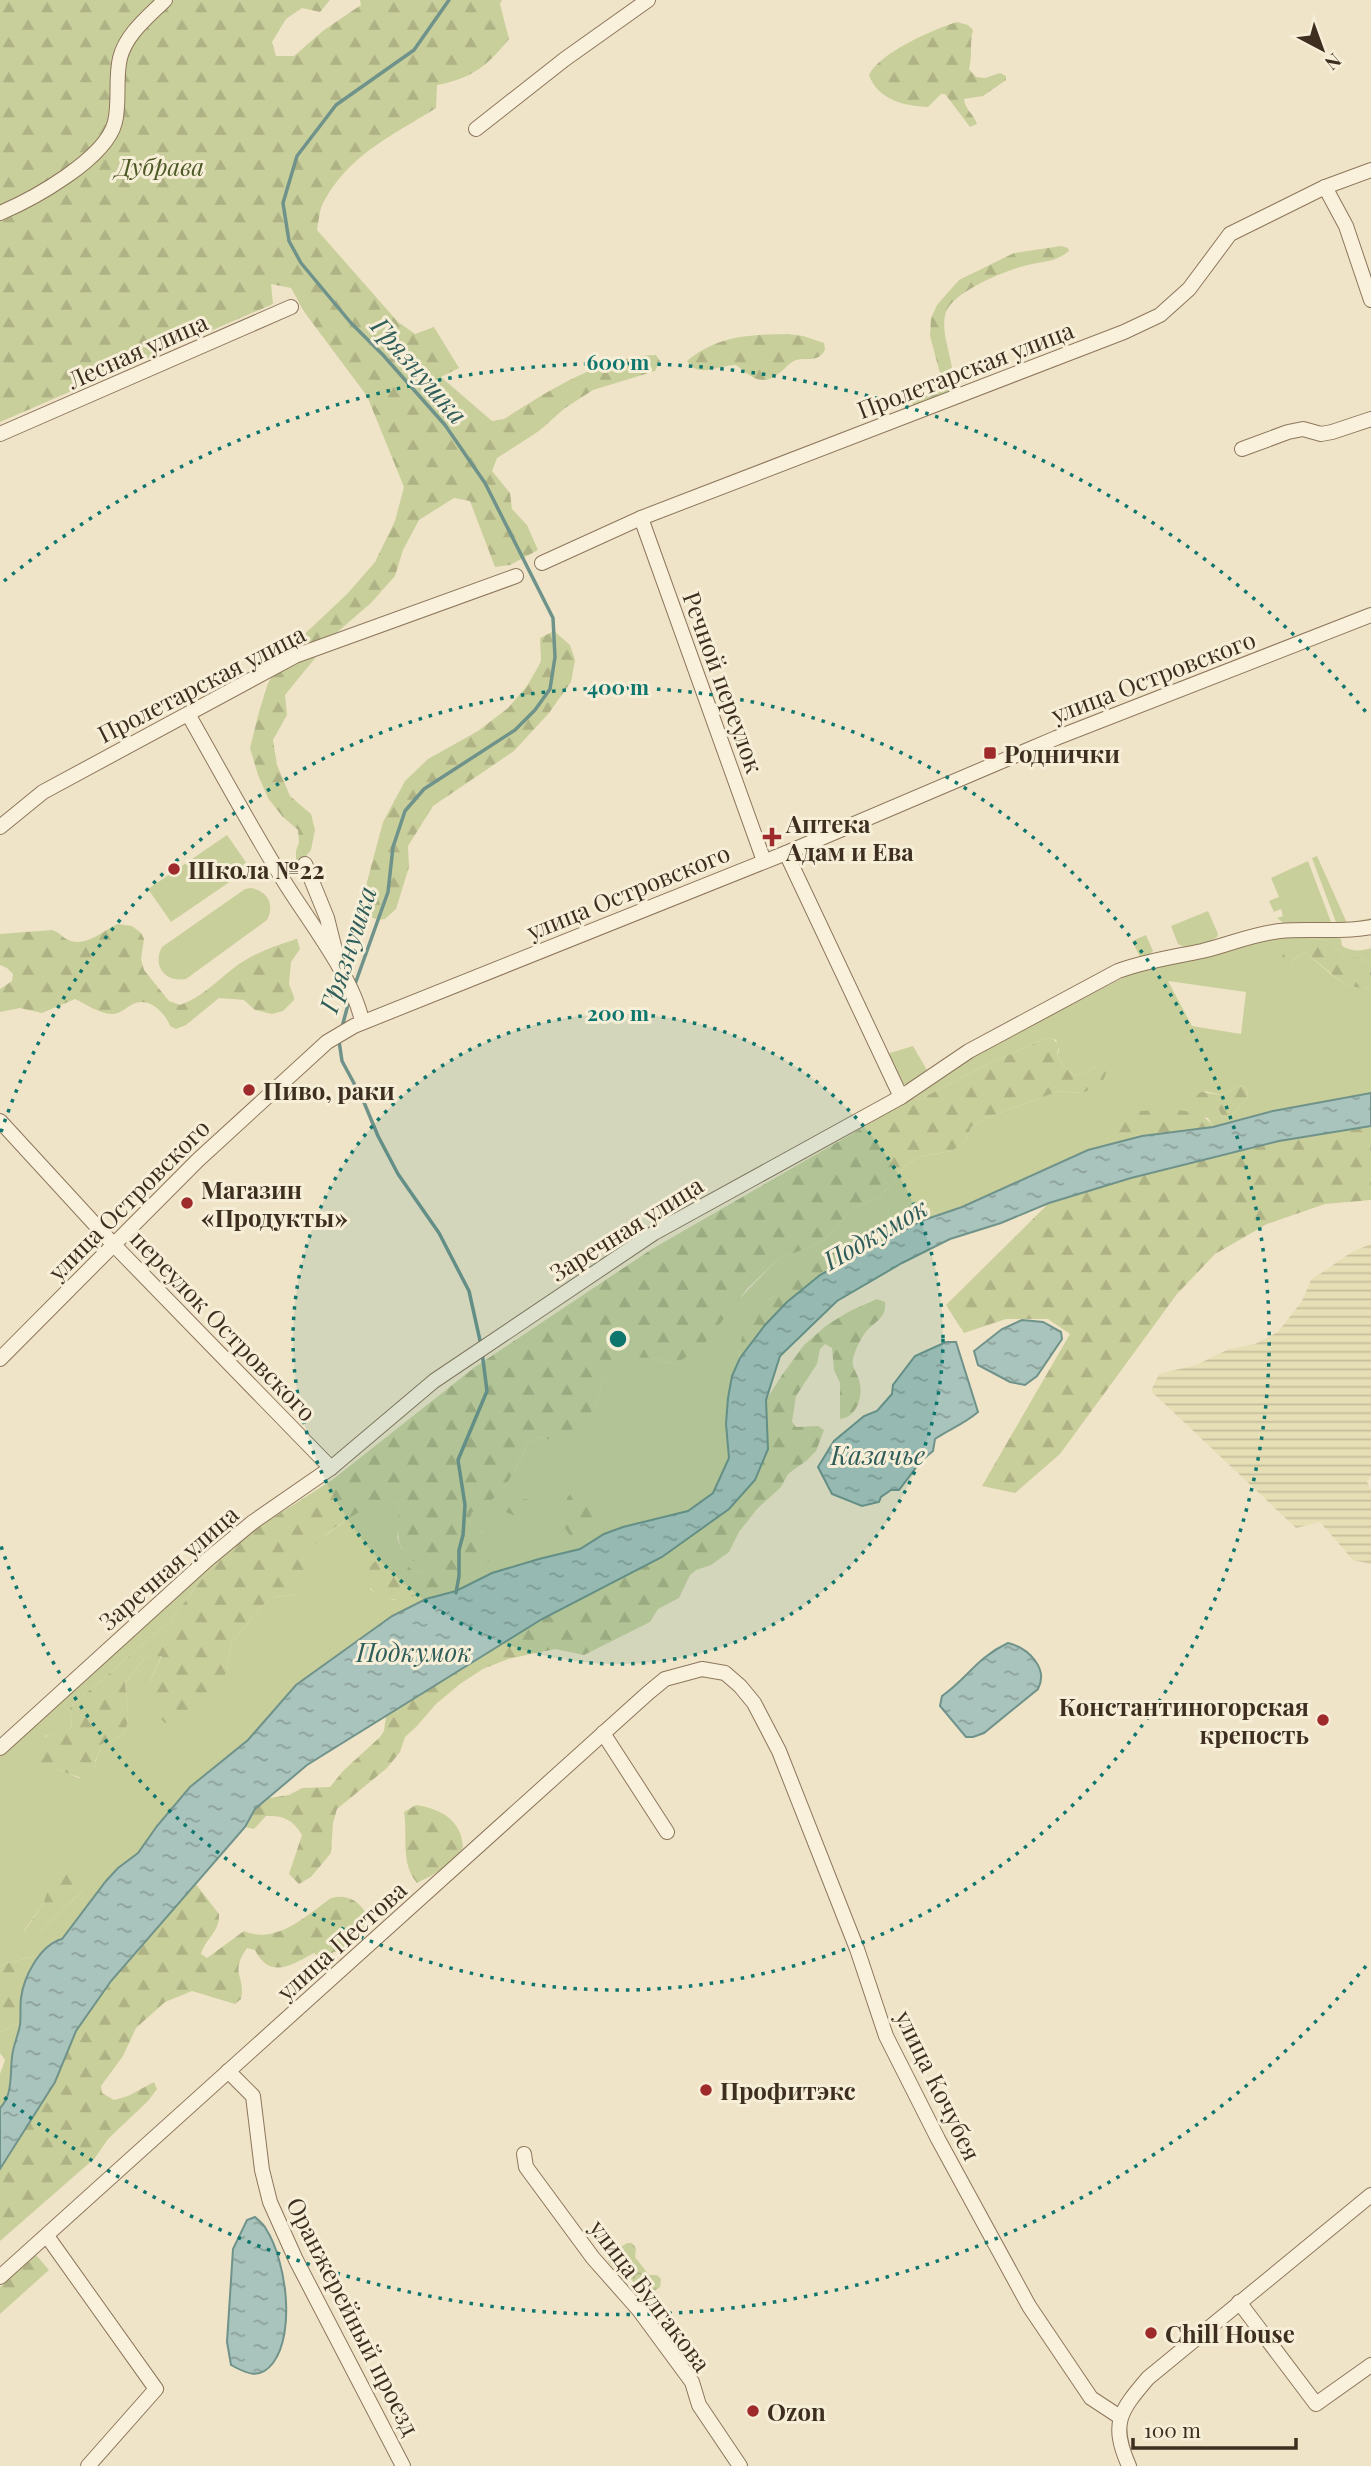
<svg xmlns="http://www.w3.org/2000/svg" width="1371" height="2466" viewBox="0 0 1371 2466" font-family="'Playfair Display',serif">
<defs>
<pattern id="farmland-rules" width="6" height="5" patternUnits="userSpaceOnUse" patternTransform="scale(1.75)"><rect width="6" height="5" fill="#e6deb5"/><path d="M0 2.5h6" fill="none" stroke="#c6bf9b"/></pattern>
<pattern id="forest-firs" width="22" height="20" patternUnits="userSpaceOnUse" patternTransform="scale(1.75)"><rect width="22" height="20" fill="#c9cf9b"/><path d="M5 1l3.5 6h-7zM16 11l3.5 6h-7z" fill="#aeb285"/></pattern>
<pattern id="park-crowns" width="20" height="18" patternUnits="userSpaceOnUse" patternTransform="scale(1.75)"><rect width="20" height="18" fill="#c9cf9b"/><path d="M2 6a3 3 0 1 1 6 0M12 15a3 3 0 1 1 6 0" fill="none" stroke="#aeb285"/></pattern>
<pattern id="water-ripples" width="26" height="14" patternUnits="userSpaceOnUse" patternTransform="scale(1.75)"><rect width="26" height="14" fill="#a9c4bc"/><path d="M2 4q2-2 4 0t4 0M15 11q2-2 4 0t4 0" fill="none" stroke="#8ba098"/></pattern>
</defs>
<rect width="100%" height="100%" fill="#f0e4c8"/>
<path fill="url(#farmland-rules)" d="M1371,1244V1475L1367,1482L1371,1490V1564L1353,1560L1320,1522L1296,1528L1151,1391L1159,1374L1196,1365L1229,1349L1255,1344L1278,1332L1302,1301L1311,1280L1352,1252Z"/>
<g fill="#c9cf9b" fill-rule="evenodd">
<path d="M227,835L250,868L171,922L148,889Z"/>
<path d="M1317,856L1347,923L1371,918V923L1337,925L1312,858Z"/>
<path d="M1308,861L1331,922V925H1286L1277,918L1283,916L1281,909L1274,912L1269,901L1279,897L1271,878Z"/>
<path d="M251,888C268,891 275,905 267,920L186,979C165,983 152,966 162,947L245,889Z"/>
<path d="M1208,911L1218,934L1217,937C1207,944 1189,951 1178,944L1171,926Z"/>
<path d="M1326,934L1341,939L1342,946C1351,951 1361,952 1371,948V964L1359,957H1344L1330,941L1309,938L1291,962L1302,953L1307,954C1328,970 1343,991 1371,988V1093L1273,1111L1213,1127L1208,1118L1130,1111L1121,1133L1142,1136L1088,1150L962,1207L938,1216L930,1209H920L884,1224L798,1277L770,1299L747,1326L728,1398L726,1424L729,1458L713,1492L688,1511L623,1527L604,1534L580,1549L539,1559L492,1573L456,1591L426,1599L392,1616L296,1685L248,1740L190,1787L157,1826L138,1853L118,1868L106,1881L62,1939L53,1941L40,1955L4,1964L0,1967V1756L176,1593L254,1530L210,1569L170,1621L70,1707L72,1727L62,1733L45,1736L43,1764L79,1778L96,1770L95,1763L102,1744C107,1742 114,1740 119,1737C134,1727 126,1698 125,1683L145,1658L162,1655L149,1684L227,1671L231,1643L262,1606L274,1597L300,1594L302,1560L311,1546L354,1514L380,1502L391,1500L398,1504L399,1525L397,1538L401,1548L425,1568L421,1574L412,1570L400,1557L370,1589L379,1595L394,1600L485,1534L469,1523L472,1511C502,1499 517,1470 528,1442L539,1437L554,1441L595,1407L603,1379L621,1356L652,1358L676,1364L777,1260L824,1241L852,1208L877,1199L890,1186L904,1167L921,1156L952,1151L966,1140L971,1127L986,1118L1059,1091L1082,1093L1101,1065L1076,1076L1064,1067L1057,1056L1059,1050L1056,1040L1051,1038L1044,1039L980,1068L919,1100L914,1098L973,1056L1144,967L1263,937ZM1168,981L1246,992L1241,1034L1192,1026ZM1241,1085L1247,1089L1248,1097L1231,1116L1223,1118L1217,1106L1204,1091L1221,1095ZM84,1889L39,1933L24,1931L44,1902Z"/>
<path d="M1146,935L1153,951L1148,956L1140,957L1132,941Z"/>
<path d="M913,1046L928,1072L906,1085L900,1081L888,1058L890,1053Z"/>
<path d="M20,2023C18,2033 15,2042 13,2052C9,2070 15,2094 0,2108V2074L5,2060L0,2053V2032Z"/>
</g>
<g fill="url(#forest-firs)">
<path d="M0,0H330L320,12L302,8L286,19L272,42L276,56H294L324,30L361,5L360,0H502L500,4L509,39C487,66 473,78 437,85L436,108C392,136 349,154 323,203C319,211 319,221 317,230L398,322L415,334L434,327L459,368L441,377L492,421L504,419C548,391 602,356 656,355L660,361L655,371L593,390L565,408L539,431L497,458L492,471L510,493L512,509L527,525L538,550L510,565L495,567L470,501L454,498L419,520L403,550L395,576L371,603L334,635L285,695L287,715L273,740L277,765L290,796L311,814L315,830L311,850L299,865L296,863V851L299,842L298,830L282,816L268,798L258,775L250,748L259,712L268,683L290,648L348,593L375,562L395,521L404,487L367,396L305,313L291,288L271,284L273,304L0,422Z"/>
<path d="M957,22L968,25L973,30C969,45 973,53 969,69L976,77L985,78L1000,73L1006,76V80L983,96L964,99C965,110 974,114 977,124L970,127L945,94H941L928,107C904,106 878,100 869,75C879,53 934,29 957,22Z"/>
<path d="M1061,246L1068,248L1069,251C1055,263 1041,261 1024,266C1004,271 953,292 946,312C938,336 959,367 951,388C948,393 942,395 938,397C929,402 922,406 913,405L912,402L929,391L941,377L930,336L931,318L937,305L959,280L1014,253Z"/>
<path d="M788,334L803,336L824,343L825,350C817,363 809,357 796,360C791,362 787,366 783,370C763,388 754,379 736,365C719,365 698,379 687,361C719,335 748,335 788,334Z"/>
<path d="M554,631L570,645L575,660L571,682L549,713L514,751L433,806L408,846L409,867L396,909L385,919L378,920L371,917L365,904L367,882L383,822L405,781L428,759L478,731L508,708L527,686L538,667L541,661L540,638Z"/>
<path d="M117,924L132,926L141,933L144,939L141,959L144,970L169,1001L180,1005C202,997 217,981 235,967C254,953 274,946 297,939L300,949L291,962L289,984L294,997V1000L283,1011L272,1014L255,1010L244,1000L219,998L186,1025L176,1029L170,1026C166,1014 150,998 136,1003C128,1005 121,1015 111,1014C100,1014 86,1004 75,999L42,1013L20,1008L0,1012V989L12,981L13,974L7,968L0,965V934L52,930C60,932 63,939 71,941C86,946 104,931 117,924Z"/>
<path d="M1309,938L1330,941L1344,957H1359L1371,964V988C1342,991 1329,969 1307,954L1302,953L1288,964H1284L1282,957L1286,948Z"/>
<path d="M1052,1038L1059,1045L1057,1056L1064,1067L1076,1076L1101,1065L1106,1073L1102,1084L1082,1093L1059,1091L986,1118L971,1127L966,1140L952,1151L921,1156L904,1167L890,1186L877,1199L852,1208L824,1241L777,1260L747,1289L704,1344L676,1364L652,1358L621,1357L603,1379L595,1407L574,1435L554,1441L539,1437L528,1442C517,1470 502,1499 472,1512L469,1523C482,1532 494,1538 495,1555C491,1558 488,1564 484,1567C470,1579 410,1602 392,1599C387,1599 381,1596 377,1594C363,1586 365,1566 379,1559C385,1555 393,1557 400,1557L412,1570L421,1574L425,1568C390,1549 400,1537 398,1504L391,1500C361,1506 319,1535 302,1560L311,1569L312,1583L300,1594L274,1597L262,1606L231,1643L227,1671L218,1688L183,1724L165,1723L150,1708L149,1684L162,1656L145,1658L125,1683C126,1698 134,1727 119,1737C114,1740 107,1742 102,1744L95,1762L96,1770L89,1779C68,1776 50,1764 29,1763L25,1756C31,1750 35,1742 43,1738C52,1733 62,1733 72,1727L70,1707L170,1621L210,1569L254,1530L332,1480L475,1367L652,1249L914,1098L919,1100L980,1068L1044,1039Z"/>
<path d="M1241,1085L1247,1089L1248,1097L1231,1116L1223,1118L1217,1106L1193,1098L1201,1092L1221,1095Z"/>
<path d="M1177,1110C1192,1112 1205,1113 1213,1127C1186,1130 1123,1146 1103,1124L1105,1119L1130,1111Z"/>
<path d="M1371,1126V1200L1325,1204L1267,1224L1215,1254L1177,1294L1060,1454L1015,1493L982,1486L1070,1334L1048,1319H1006L964,1333L946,1305L1049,1203L1131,1178L1279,1141Z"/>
<path d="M920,1209H930L938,1216L921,1221L787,1302L765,1325L740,1358C740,1347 741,1336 746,1326C756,1310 774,1296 788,1284C829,1252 872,1229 920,1209Z"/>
<path d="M877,1299L885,1302C887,1319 873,1322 865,1333C860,1340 855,1350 853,1359C851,1367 857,1372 859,1380C864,1395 857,1418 840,1419V1383L834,1370L832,1348L825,1344L820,1349L817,1364L796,1396L792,1422L796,1427L818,1426L824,1430L816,1451L806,1461L788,1474L781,1487L757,1509L739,1532L729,1552L711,1565L696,1570L690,1575L679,1598L658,1609L650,1622L584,1655L555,1649L508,1659L483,1669L460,1684L436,1704L417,1726L405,1737L400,1752L387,1768L337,1809L333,1823L331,1853L311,1877L299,1884L289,1874L302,1835C293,1820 284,1815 266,1816L254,1829L245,1827L255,1809L270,1798L289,1795L302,1788L330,1787L343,1771L380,1737L384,1731L386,1716L542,1619L662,1557L768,1449L766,1400L782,1375L804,1345L827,1325L850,1311Z"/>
<path d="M581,1488C595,1492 601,1502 606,1515C599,1528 585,1534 573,1540L565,1528L567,1498L574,1490Z"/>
<path d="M527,1499L538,1508L534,1514C522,1517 511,1517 502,1509L507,1500Z"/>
<path d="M416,1805C441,1809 462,1820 463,1848C450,1865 436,1874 417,1883C400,1862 408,1838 404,1812Z"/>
<path d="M62,1864L69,1867L85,1881L84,1889L39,1933L24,1939V1932L44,1902L56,1867Z"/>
<path d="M195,1883L219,1914C220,1932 205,1939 201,1954L207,1958L244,1931C276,1945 306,1916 331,1898C349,1893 362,1903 369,1919C361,1939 341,1952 319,1957L314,1953C292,1965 270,1980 255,1950L247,1948C229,1974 246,1975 241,1999L235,2004L192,1991L165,2002L136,2028L123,2056L101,2086L102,2093L114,2100L128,2096L154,2082L157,2089L148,2101L108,2139L95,2158L0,2241V2169L55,2082L76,2031L111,1981Z"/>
<path d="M40,1955C26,1980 21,1994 20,2023L0,2032V1967L4,1964Z"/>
<path d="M36,2255L49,2270L0,2314V2287Z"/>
</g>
<path fill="url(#park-crowns)" d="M627,2243H632L636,2248L635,2257L649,2275H657L661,2279L660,2287L639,2301L632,2293L635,2284L621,2267L615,2269L608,2261L613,2252Z"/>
<g fill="url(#water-ripples)" stroke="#6f938a" stroke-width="2">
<path d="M1371,1093V1126L1279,1141L1131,1178L1049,1203L1001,1223L950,1239L902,1263L837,1301L780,1356L766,1400L768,1449L755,1480L729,1509L662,1557L542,1619L307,1765L255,1809L245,1827L111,1981L76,2031L55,2082L0,2169V2108C13,2095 10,2074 12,2057C13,2046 18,2036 20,2025C21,2016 20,2007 21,1998C24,1976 40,1945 62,1939L106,1881L118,1868L138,1853L157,1826L190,1787L248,1740L296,1685L392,1616L426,1599L456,1591L492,1573L539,1559L580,1549L604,1534L623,1527L688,1511L713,1493L729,1458L726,1424L728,1398L732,1376L740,1358L765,1325L787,1302L820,1275L921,1221L962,1207L1088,1150L1142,1136L1213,1127L1273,1111Z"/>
<path d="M1022,1320L1043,1322L1061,1332L1062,1339L1037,1376L1025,1385L1010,1382L978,1365L974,1351L1002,1329Z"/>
<path d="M946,1342H956L978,1412C964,1424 950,1429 935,1439L933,1451L921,1461L899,1490H891L881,1497L879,1502L862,1506L832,1494L818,1467L834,1441L864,1416L877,1411L892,1394L893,1385L915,1356Z"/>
<path d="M1008,1643C1028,1648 1049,1668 1038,1689L984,1733L973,1737H966L940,1706L942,1696C969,1677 976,1658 1008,1643Z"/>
<path d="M255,2217C259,2221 264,2224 266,2229C286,2260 296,2332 273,2363C260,2380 247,2374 231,2365L227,2342L233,2249L247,2220Z"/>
</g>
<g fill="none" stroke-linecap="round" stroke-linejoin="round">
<g stroke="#6f938a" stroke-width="3.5">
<path d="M354,987L388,892L393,847L405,811L424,789L515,730L535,710L550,689L555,657L553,618L485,483L445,425L383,355L351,323L301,263L289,241L283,203L297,156L336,105L414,50L449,0"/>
<path d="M342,1027L349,1001"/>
<path d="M339,1041L342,1061L363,1100L378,1136L398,1174L439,1233L469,1291L481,1345"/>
<path d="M456,1593L459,1576V1550L463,1535L465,1505L458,1460L487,1391L482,1352"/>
</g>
<defs>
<g id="minor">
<path d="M476,129L565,59L648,0"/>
<path d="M1325,187L1346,226L1371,300"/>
<path d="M0,213C33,199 106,159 115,122C120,102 115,79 120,58C126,34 148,17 165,0"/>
<path d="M0,434L291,307"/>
<path d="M1242,449L1288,432L1303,429L1321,434L1332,432L1371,419"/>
<path d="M641,518L764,861"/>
<path d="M542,563L641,518L1124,332L1160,315L1189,289L1230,234L1325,187L1371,170"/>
<path d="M188,714C221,772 252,830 287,886C311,924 353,978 362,1021"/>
<path d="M0,827L43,792L295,656L516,576"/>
<path d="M786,853L901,1097"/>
<path d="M305,864L327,918L337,958"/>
<path d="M0,1121L113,1244L331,1468"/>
<path d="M0,1359L198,1160L327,1042L354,1026L786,853L1056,738L1371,615"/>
<path d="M603,1733L667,1832"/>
<path d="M0,1748L207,1560L253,1522L331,1468L434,1381L654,1233L901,1097L969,1051L1118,971C1145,961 1173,957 1202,951C1228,945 1252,934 1280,931C1310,928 1341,933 1371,927"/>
<path d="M228,2071L253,2096L262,2170L270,2202L296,2260L403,2466"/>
<path d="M524,2154L526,2167L593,2258L639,2310L692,2382L699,2405L740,2466"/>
<path d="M47,2236L156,2389L88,2466"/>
<path d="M0,2277L648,1693L665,1679L702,1669L725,1673L740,1686L754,1703L779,1751L857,1949L886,2036L938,2139L1029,2306L1091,2398L1120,2417"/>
<path d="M1239,2302L1316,2404L1371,2365"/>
<path d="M1129,2466C1110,2423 1120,2411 1148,2378L1371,2195"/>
</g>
</defs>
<use href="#minor" stroke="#8d765c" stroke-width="16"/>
<use href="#minor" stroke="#faf1dc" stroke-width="14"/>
</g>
<circle cx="618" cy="1339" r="325" fill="#0f766e" fill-opacity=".12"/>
<g fill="none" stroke="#0f766e" stroke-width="3.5" stroke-dasharray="3.5 7">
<circle cx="618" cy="1339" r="325"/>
<path d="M1 1132A651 651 0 1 1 1 1546"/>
<path d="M1366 1966A976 976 0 0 1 4 2097M4 581A976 976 0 0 1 1366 712"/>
</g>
<g fill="#9e2a2b" stroke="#f7eed8" stroke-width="2.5">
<rect x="983" y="746" width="14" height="14" rx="3.5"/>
<path d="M768.5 826.5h7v7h7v7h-7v7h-7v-7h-7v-7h7z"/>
<circle cx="174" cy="869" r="7"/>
<circle cx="249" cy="1090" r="7"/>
<circle cx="187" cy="1203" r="7"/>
<circle cx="1323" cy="1720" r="7"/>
<circle cx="706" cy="2090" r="7"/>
<circle cx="1151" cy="2333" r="7"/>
<circle cx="753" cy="2411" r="7"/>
</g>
<g text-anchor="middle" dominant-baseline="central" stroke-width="6" stroke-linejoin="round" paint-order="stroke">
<g font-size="24" font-style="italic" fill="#4d5a26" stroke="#f7eed8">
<text x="160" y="166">Дубрава</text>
</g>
<g font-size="24" fill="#3d2e20" stroke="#f7eed8">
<text transform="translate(137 350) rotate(-24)">Лесная улица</text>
<text transform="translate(965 369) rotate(-21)">Пролетарская улица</text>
<text transform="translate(1153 676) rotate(-21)">улица Островского</text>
<text transform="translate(724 682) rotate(70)">Речной переулок</text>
<text transform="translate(201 683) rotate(-27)">Пролетарская улица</text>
<text transform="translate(628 891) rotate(-22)">улица Островского</text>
<text transform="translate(128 1199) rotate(-45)">улица Островского</text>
<text transform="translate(626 1228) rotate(-32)">Заречная улица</text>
<text transform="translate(224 1325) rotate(46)">переулок Островского</text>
<text transform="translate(168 1567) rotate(-41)">Заречная улица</text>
<text transform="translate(341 1940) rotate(-42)">улица Пестова</text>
<text transform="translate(939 2085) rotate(64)">улица Кочубея</text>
<text transform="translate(651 2295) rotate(53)">улица Булгакова</text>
<text transform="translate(354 2316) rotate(63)">Оранжерейный проезд</text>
</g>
<g font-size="24" font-weight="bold" fill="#3d2e20" stroke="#f7eed8" text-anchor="start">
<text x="1004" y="753">Роднички</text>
<text x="786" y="823">Аптека<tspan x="786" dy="28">Адам и Ева</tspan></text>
<text x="188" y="869">Школа №22</text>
<text x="263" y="1090">Пиво, раки</text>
<text x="201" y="1189">Магазин<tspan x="201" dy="28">«Продукты»</tspan></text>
<text x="1309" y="1706" text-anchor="end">Константиногорская<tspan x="1309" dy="28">крепость</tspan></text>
<text x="720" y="2090">Профитэкс</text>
<text x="1165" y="2333">Chill House</text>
<text x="767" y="2411">Ozon</text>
</g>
<g font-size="26" font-style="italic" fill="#2f5d5a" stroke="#f7eed8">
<text transform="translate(420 370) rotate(49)">Грязнушка</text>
<text transform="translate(347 949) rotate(-72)">Грязнушка</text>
<text transform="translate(875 1233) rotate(-30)">Подкумок</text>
<text x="878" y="1454">Казачье</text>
<text x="414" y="1651">Подкумок</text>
</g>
</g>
<circle cx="618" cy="1339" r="10" fill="#0f766e" stroke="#f7eed8" stroke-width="3.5"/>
<g font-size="21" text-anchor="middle" font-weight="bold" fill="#0f766e" stroke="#f7eed8" stroke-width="6" stroke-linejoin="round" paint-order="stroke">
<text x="618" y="370">600 m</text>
<text x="618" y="695">400 m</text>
<text x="618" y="1021">200 m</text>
</g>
<g transform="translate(1322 49) rotate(139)" stroke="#f7eed8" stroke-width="5" paint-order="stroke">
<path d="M0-5L12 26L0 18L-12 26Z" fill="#3d2e20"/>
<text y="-10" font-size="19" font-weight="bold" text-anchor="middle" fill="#3d2e20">N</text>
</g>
<path d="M1133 2438v10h163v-10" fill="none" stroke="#3d2e20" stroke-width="3.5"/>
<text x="1144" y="2438" font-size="21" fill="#3d2e20" stroke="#f7eed8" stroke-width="5" paint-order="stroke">100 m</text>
</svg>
